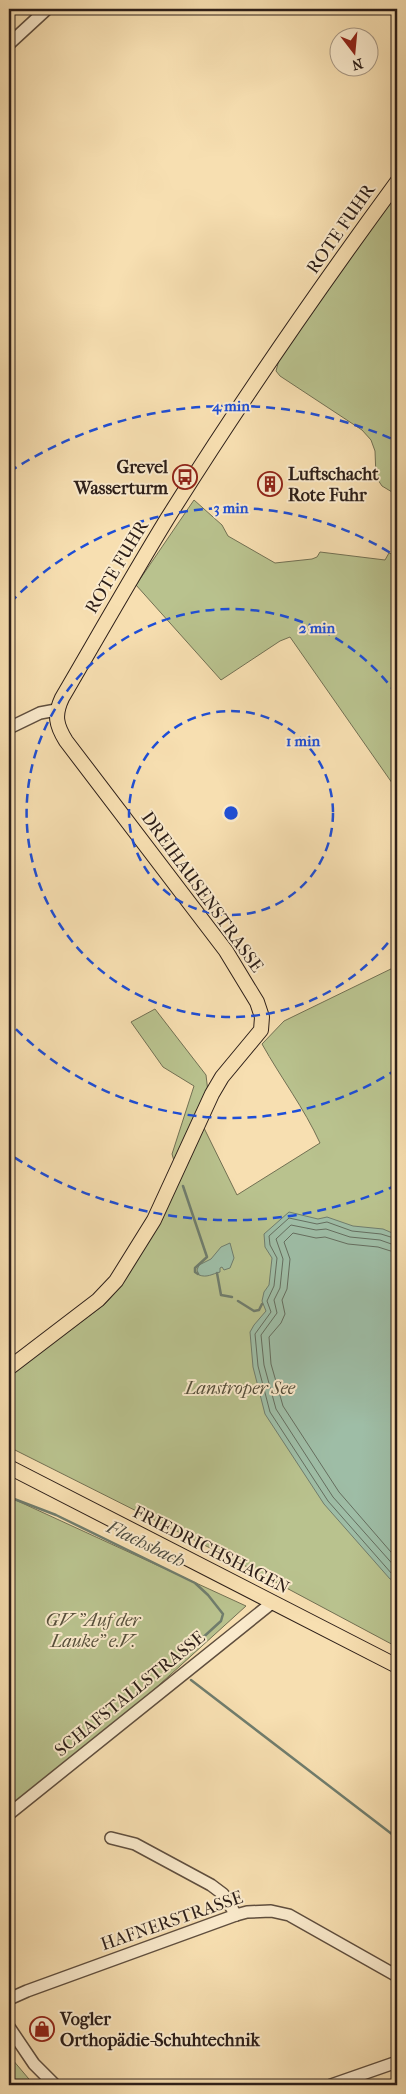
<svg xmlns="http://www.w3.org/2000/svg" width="406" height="2094" viewBox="0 0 406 2094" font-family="'IM FELL French Canon',serif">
<rect width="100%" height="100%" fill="#f7dfb1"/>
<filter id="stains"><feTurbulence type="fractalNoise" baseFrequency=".004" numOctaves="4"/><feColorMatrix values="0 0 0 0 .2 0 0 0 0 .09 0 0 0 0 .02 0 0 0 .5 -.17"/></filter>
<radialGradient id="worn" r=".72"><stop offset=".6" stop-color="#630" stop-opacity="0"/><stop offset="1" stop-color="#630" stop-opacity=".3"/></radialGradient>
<g fill="#b9c28e" stroke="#727053">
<path d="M397,192V495L382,486L376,477L375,451L371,440L362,430L280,376L276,371L279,360Z"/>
<path d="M194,500L222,525L228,536L275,563L312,559L317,557L320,552L385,560L389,553L397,556L395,564L397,566V790L290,637L280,641L221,680L136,585Z"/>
<path d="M397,966V1647L234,1560L9,1447V1376L105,1304L113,1295L203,1126L237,1195L320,1143C304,1108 281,1078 262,1044L284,1021Z"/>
<path d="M155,1009L206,1075L208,1092L175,1164L172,1154L194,1086L163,1067L131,1022Z"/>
<path d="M9,1497L246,1606L83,1754L9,1814Z"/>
<path d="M9,2054L12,2059L34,2085H9Z"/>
</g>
<g fill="#9ebda6" stroke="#707d6d">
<path d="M289,1212L318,1219L327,1217L353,1226L383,1229L397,1235V1580L390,1579L324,1504L265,1414L253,1367L250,1332L254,1325L266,1311L262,1301L264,1292L269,1285L272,1258L265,1247L264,1234Z"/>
<path d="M230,1243L234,1258L230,1268L224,1270L222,1267L220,1268V1272C212,1274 207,1278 199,1275L197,1270L199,1265L211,1259L221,1247Z"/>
</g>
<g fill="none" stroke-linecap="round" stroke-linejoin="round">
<g stroke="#656e5f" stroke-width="1">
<path d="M397,1239L381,1234L352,1231L327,1222L317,1224L289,1218L269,1236L270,1245L277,1258L274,1286L267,1301L271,1312L255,1334L258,1366L270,1412L328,1501L392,1574L397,1575"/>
<path d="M397,1246L380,1240L350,1237L326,1229L316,1230L291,1225L276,1239L283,1259L280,1288L274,1300L277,1313L261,1335L264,1365L276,1409L333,1497L397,1569"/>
<path d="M397,1253L378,1247L348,1244L325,1237L316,1238L293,1233L284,1242L290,1259L287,1289L282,1300L285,1314L281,1323L269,1337L271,1364L283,1406L339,1492L397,1559"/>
</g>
<g stroke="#707d6d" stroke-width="2.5">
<path d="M183,1186L207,1257L195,1268V1272L198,1274"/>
<path d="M217,1273L221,1295L232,1297"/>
<path d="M238,1301L254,1311L259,1310L262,1304"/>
<path d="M9,1497L56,1515L195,1583L208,1595L223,1614L221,1621L198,1642L197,1645"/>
<path d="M191,1680L397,1838"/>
</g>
<defs>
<g id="minor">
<path d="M9,44L47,9"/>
<path d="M9,728L40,713L56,710"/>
<path d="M9,1814L273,1602"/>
<path d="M111,1838L135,1844L211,1885L223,1894L236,1915"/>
<path d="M9,1999L27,1991L236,1915L247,1912L271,1911L289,1915L397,1976"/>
<path d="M9,2027L34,2064L55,2085"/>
<path d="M331,2085L397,2062"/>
</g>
<g id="major">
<path d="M9,1368L98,1300L116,1281L154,1220L212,1094L222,1077L261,1030L262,1017L257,1002L226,951L66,741C56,725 54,715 62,698C97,638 131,578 167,519C239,404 317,291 397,182"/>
<path d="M9,1467L397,1666"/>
</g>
</defs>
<use href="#minor" stroke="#5f4e3e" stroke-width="14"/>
<use href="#major" stroke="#2c1e18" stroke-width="16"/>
<use href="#minor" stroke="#faeacc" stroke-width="11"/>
<use href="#major" stroke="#f7dfb1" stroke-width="14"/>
</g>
<g fill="none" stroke="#1d4ed8" stroke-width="2.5" stroke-dasharray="9 6">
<circle cx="231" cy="813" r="102"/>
<path d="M397 931A204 204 0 1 1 397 695"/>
<path d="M397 1069A305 305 0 0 1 10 1023M10 603A305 305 0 0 1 397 557"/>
<path d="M397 1185A407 407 0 0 1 9 1154M9 472A407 407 0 0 1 397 441"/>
</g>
<defs>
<symbol id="bus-ring" viewBox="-11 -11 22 22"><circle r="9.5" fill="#faeacc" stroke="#8f2418" stroke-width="1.5"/><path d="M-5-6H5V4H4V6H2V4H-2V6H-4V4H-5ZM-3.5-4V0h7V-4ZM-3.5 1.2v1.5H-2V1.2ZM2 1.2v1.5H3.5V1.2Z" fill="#8f2418"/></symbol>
<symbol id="building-ring" viewBox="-11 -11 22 22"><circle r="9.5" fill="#faeacc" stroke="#8f2418" stroke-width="1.5"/><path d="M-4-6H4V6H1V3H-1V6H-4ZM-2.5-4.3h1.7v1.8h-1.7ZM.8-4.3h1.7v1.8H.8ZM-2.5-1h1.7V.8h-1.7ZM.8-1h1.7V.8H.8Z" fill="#8f2418"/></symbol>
<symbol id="shop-ring" viewBox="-11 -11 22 22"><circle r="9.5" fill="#faeacc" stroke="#8f2418" stroke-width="1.5"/><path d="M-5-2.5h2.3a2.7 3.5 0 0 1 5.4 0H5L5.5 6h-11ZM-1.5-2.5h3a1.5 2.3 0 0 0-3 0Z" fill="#8f2418"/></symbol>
</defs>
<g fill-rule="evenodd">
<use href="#bus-ring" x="171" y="463" width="28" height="28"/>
<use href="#building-ring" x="256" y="470" width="28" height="28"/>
<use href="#shop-ring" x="28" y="2015" width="28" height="28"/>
</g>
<g text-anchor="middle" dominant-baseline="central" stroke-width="4" stroke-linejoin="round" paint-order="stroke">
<g font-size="18" fill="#2c1e18" stroke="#faeacc">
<text transform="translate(341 229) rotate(-55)">ROTE FUHR</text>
<text transform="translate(117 567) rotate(-59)">ROTE FUHR</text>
<text transform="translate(202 892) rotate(54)">DREIHAUSENSTRASSE</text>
<text transform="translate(211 1550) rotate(27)">FRIEDRICHSHAGEN</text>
<text transform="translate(130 1694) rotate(-39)">SCHAFSTALLSTRASSE</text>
<text transform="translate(172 1921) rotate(-19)">HAFNERSTRASSE</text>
</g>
<g font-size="18" font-weight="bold" fill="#2c1e18" stroke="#faeacc" text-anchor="start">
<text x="168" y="467" text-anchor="end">Grevel<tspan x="168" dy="21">Wasserturm</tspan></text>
<text x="288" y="474">Luftschacht<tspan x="288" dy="21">Rote Fuhr</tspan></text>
<text x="60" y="2019">Vogler<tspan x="60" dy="21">Orthopädie-Schuhtechnik</tspan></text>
</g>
<g font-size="18" font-style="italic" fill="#564f3b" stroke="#faeacc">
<text x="240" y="1388">Lanstroper See</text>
<text x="93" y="1620">GV "Auf der<tspan x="93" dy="21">Lauke" e.V.</tspan></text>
</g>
<g font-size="19" font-style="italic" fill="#4e4e43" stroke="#faeacc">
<text transform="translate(146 1544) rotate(26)">Flachsbach</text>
</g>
</g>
<circle cx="231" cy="813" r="8" fill="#1d4ed8" stroke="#faeacc" stroke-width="2.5"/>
<g font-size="15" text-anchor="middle" font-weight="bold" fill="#1d4ed8" stroke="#faeacc" stroke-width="4" stroke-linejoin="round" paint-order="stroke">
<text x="231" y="411">4 min</text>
<text x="231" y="513">3 min</text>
<text x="317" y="633">2 min</text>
<text x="303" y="746">1 min</text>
</g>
<rect width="406" height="2094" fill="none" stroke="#f7dfb1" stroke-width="30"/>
<rect x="10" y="10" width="386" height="2074" fill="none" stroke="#2c1e18" stroke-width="2.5"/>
<rect x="15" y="15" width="376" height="2064" fill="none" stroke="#2c1e18"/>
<g transform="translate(354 52) rotate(164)"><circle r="24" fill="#faeacc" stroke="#a89884"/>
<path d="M0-4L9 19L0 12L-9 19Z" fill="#8f2418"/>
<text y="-8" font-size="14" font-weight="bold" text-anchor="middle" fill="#2c1e18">N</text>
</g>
<rect width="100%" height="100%" filter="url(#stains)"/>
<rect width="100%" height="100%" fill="url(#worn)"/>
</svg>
